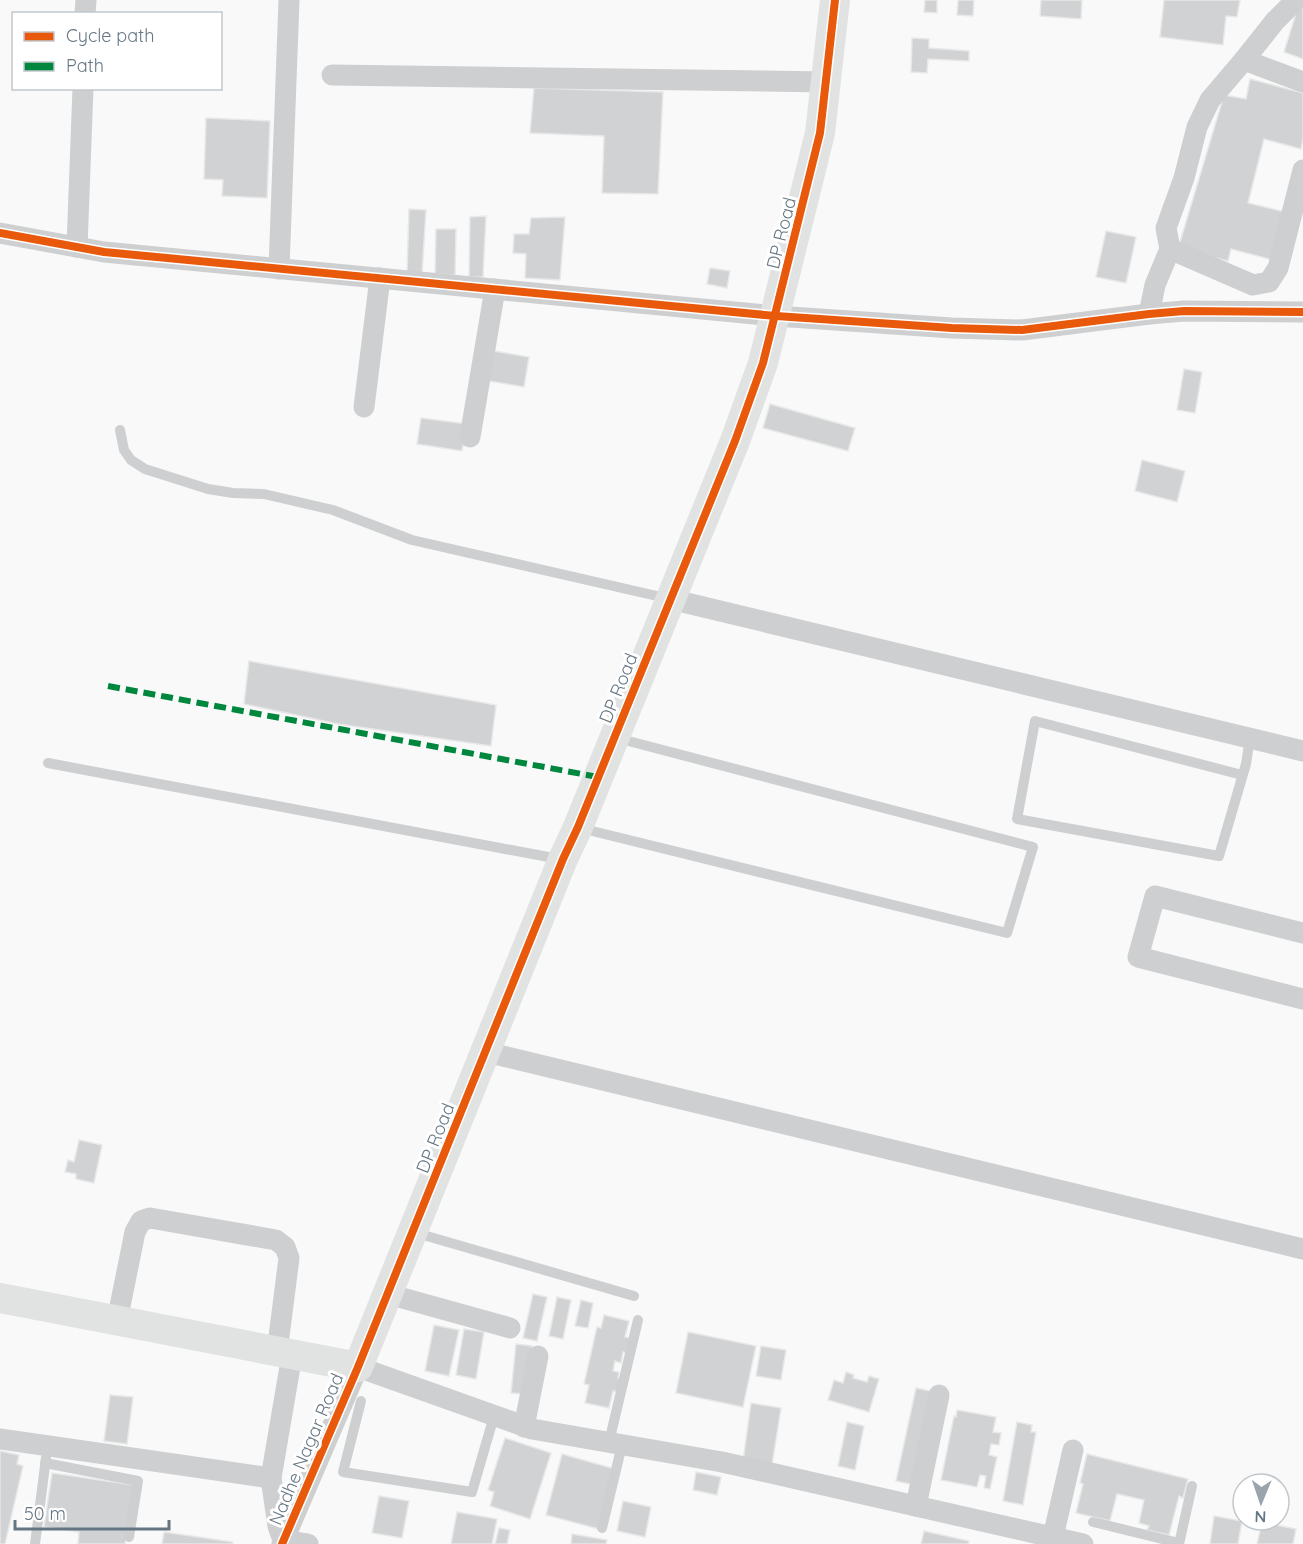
<svg xmlns="http://www.w3.org/2000/svg" width="1303" height="1544" viewBox="0 0 1303 1544" font-family="Quicksand,sans-serif">
<rect width="100%" height="100%" fill="#f9f9f9"/>
<g fill="#d0d2d3" stroke="#e8e8e8" stroke-width="1.5">
<path d="M925,0H937V13L924,12Z"/>
<path d="M958,0H974L973,16L957,15Z"/>
<path d="M1041,0H1082L1081,19L1040,16Z"/>
<path d="M1164,0H1240L1237,17L1226,16L1223,45L1160,37Z"/>
<path d="M1298,7L1303,9V59L1284,52Z"/>
<path d="M912,38L929,39V48L969,51V61L928,59L927,73L911,72Z"/>
<path d="M1250,79L1303,93V139L1301,149L1264,139L1248,203L1285,212L1273,260L1231,249L1228,261L1178,249L1224,95L1246,99Z"/>
<path d="M534,88L663,92L658,194L602,193L604,136L530,133Z"/>
<path d="M206,118L270,121L267,198L222,196L223,180L204,179Z"/>
<path d="M409,209L426,210L422,274L407,273Z"/>
<path d="M486,216L483,277H469L470,217Z"/>
<path d="M565,217L560,280L525,278L526,254L513,253L514,234H529L531,218Z"/>
<path d="M436,229H456L455,275L435,274Z"/>
<path d="M1106,231L1136,237L1126,283L1096,277Z"/>
<path d="M710,268L730,271L727,288L707,284Z"/>
<path d="M488,350L529,357L524,387L483,380Z"/>
<path d="M1184,369L1202,372L1195,413L1177,410Z"/>
<path d="M770,404L855,428L848,451L763,428Z"/>
<path d="M421,418L467,424L462,451L417,444Z"/>
<path d="M1142,460L1185,471L1177,502L1135,491Z"/>
<path d="M249,661L496,705L491,746L338,724L244,704Z"/>
<path d="M79,1140L102,1145L94,1183L76,1179V1174L65,1172L68,1160L74,1162Z"/>
<path d="M533,1294L547,1297L537,1341L523,1338Z"/>
<path d="M557,1297L571,1300L563,1339L549,1336Z"/>
<path d="M581,1300L593,1303L588,1328L575,1326Z"/>
<path d="M604,1315L629,1321L625,1337L630,1338L627,1353L623,1352L621,1363L615,1361L613,1371L619,1372L618,1378L621,1379L618,1392L613,1391L609,1408L585,1403L589,1385L584,1384L597,1327L601,1328Z"/>
<path d="M434,1325L459,1330L449,1376L425,1371Z"/>
<path d="M464,1329L484,1332L476,1379L456,1375Z"/>
<path d="M688,1332L756,1346L743,1407L676,1393Z"/>
<path d="M516,1344L532,1346L526,1394L511,1393Z"/>
<path d="M761,1346L786,1350L781,1380L756,1376Z"/>
<path d="M846,1372L854,1375L853,1378L867,1382L869,1376L879,1379L869,1412L828,1400L834,1380L843,1383Z"/>
<path d="M916,1388L935,1392L915,1485L896,1481Z"/>
<path d="M110,1395L133,1397L127,1444L104,1441Z"/>
<path d="M751,1403L781,1408L772,1465L743,1461Z"/>
<path d="M957,1410L996,1417L993,1432L1001,1433L999,1445L991,1444L989,1455L997,1457L990,1489L984,1488L986,1476L980,1475L977,1487L941,1480L954,1416L956,1417Z"/>
<path d="M847,1422L864,1426L855,1470L838,1466Z"/>
<path d="M1017,1422L1032,1425L1031,1432H1036L1023,1505L1003,1501Z"/>
<path d="M505,1438L551,1453L530,1519L490,1506L494,1492L488,1490Z"/>
<path d="M0,1451L19,1455L17,1464L23,1466L5,1544H0Z"/>
<path d="M562,1454L615,1469L599,1529L546,1515Z"/>
<path d="M1087,1454L1188,1479L1183,1498L1179,1496L1169,1535L1147,1530L1149,1526L1139,1523L1144,1500L1117,1494L1110,1521L1076,1513L1083,1484L1080,1483Z"/>
<path d="M696,1472L721,1477L717,1495L693,1490Z"/>
<path d="M52,1473L134,1485L125,1544H78L79,1532L44,1527Z"/>
<path d="M379,1496L409,1501L402,1538L372,1533Z"/>
<path d="M623,1501L651,1507L645,1537L617,1531Z"/>
<path d="M457,1512L497,1519L492,1544H451Z"/>
<path d="M1214,1516L1242,1521L1238,1544H1210Z"/>
<path d="M1262,1522L1296,1529L1293,1544H1257Z"/>
<path d="M499,1528L510,1530L507,1544H495Z"/>
<path d="M924,1531L969,1541L968,1544H921Z"/>
<path d="M164,1532L233,1542L232,1544H162Z"/>
<path d="M572,1534L607,1540L606,1544H571Z"/>
</g>
<g fill="none" stroke-linecap="round" stroke-linejoin="round">
<g stroke="#cecfd0" stroke-width="10">
<path d="M120,430L124,450L131,460L145,469L208,489L233,493L264,494L333,510L412,540L670,599"/>
<path d="M48,763L559,859"/>
<path d="M1242,775L1035,721L1017,819L1219,856L1246,764L1250,738"/>
<path d="M580,828L1007,933L1033,847L617,738"/>
<path d="M413,1232L634,1296"/>
<path d="M361,1401L343,1472L472,1492L494,1416"/>
<path d="M609,1442L638,1320"/>
<path d="M45,1463L138,1481L129,1537"/>
<path d="M1093,1522L1179,1543"/>
<path d="M602,1528L622,1445"/>
<path d="M35,1544L46,1458"/>
<path d="M1179,1544L1192,1486"/>
</g>
<g stroke="#cecfd0" stroke-width="21">
<path d="M1296,0L1275,21L1244,60L1303,82"/>
<path d="M85,14L86,0"/>
<path d="M1244,60L1210,100L1197,127L1184,178L1166,228L1170,249L1253,285L1269,282L1278,268L1303,170"/>
<path d="M332,75L827,82"/>
<path d="M0,233L104,252L776,316L952,328L1022,330L1149,314L1184,311L1303,312"/>
<path d="M77,247L83,88"/>
<path d="M279,269L289,0"/>
<path d="M1149,314L1155,285L1170,249"/>
<path d="M364,407L380,278"/>
<path d="M470,437L495,289"/>
<path d="M670,599L1303,751"/>
<path d="M1303,933L1155,896L1138,957L1303,999"/>
<path d="M486,1052L1303,1249"/>
<path d="M388,1294L510,1328"/>
<path d="M117,1321L135,1232L141,1221L150,1218L276,1240L285,1247L289,1258L277,1352"/>
<path d="M292,1355L271,1478L278,1526L281,1535L289,1541L308,1544"/>
<path d="M524,1427L538,1356"/>
<path d="M0,1439L271,1478"/>
<path d="M916,1506L939,1395"/>
<path d="M1053,1537L1073,1450"/>
<path d="M282,1544L358,1367L532,1429L722,1462L1083,1544"/>
</g>
<path stroke="#e1e2e2" stroke-width="30" d="M0,1298L358,1367L563,859L578,827L735,441L763,363L820,133L835,0"/>
<path stroke="#00873e" stroke-width="6" stroke-dasharray="12 6" stroke-linecap="butt" d="M108,686L598,777"/>
<defs>
<g id="cycleway">
<path d="M0,233L104,252L776,316L952,328L1022,330L1149,314L1184,311L1303,312"/>
<path d="M282,1544L358,1367L563,859L578,827L735,441L763,363L820,133L835,0"/>
</g>
</defs>
<use href="#cycleway" stroke="#fff" stroke-width="11"/>
<use href="#cycleway" stroke="#e8590c" stroke-width="8"/>
</g>
<g text-anchor="middle" dominant-baseline="central" stroke-width="6" stroke-linejoin="round" paint-order="stroke">
<g font-size="18" fill="#657683" stroke="#fff">
<text transform="translate(781 233) rotate(-76)">DP Road</text>
<text transform="translate(618 688) rotate(-68)">DP Road</text>
<text transform="translate(435 1138) rotate(-68)">DP Road</text>
<text transform="translate(306 1449) rotate(-67)">Nadhe Nagar Road</text>
</g>
</g>
<rect x="12" y="12" width="210" height="78" fill="#ffffff" stroke="#c1c8cd" stroke-width="1.5"/>
<rect x="24" y="32" width="30" height="9" fill="#e8590c" stroke="#c1c8cd" stroke-width="1.5"/>
<text x="66" y="42" font-size="18" fill="#657683">Cycle path</text>
<rect x="24" y="62" width="30" height="9" fill="#00873e" stroke="#c1c8cd" stroke-width="1.5"/>
<text x="66" y="72" font-size="18" fill="#657683">Path</text>
<g transform="translate(1261 1502) rotate(182)"><circle r="28" fill="#ffffff" stroke="#c1c8cd" stroke-width="1.5"/>
<path d="M0-4.5L10 22L0 15L-10 22Z" fill="#99a4ac"/>
<text y="-9" font-size="16" font-weight="bold" text-anchor="middle" fill="#657683">N</text>
</g>
<path d="M15 1520v9h154v-9" fill="none" stroke="#657683" stroke-width="3"/>
<text x="24" y="1520" font-size="18" fill="#657683" stroke="#ffffff" stroke-width="4.5" paint-order="stroke">50 m</text>
</svg>
